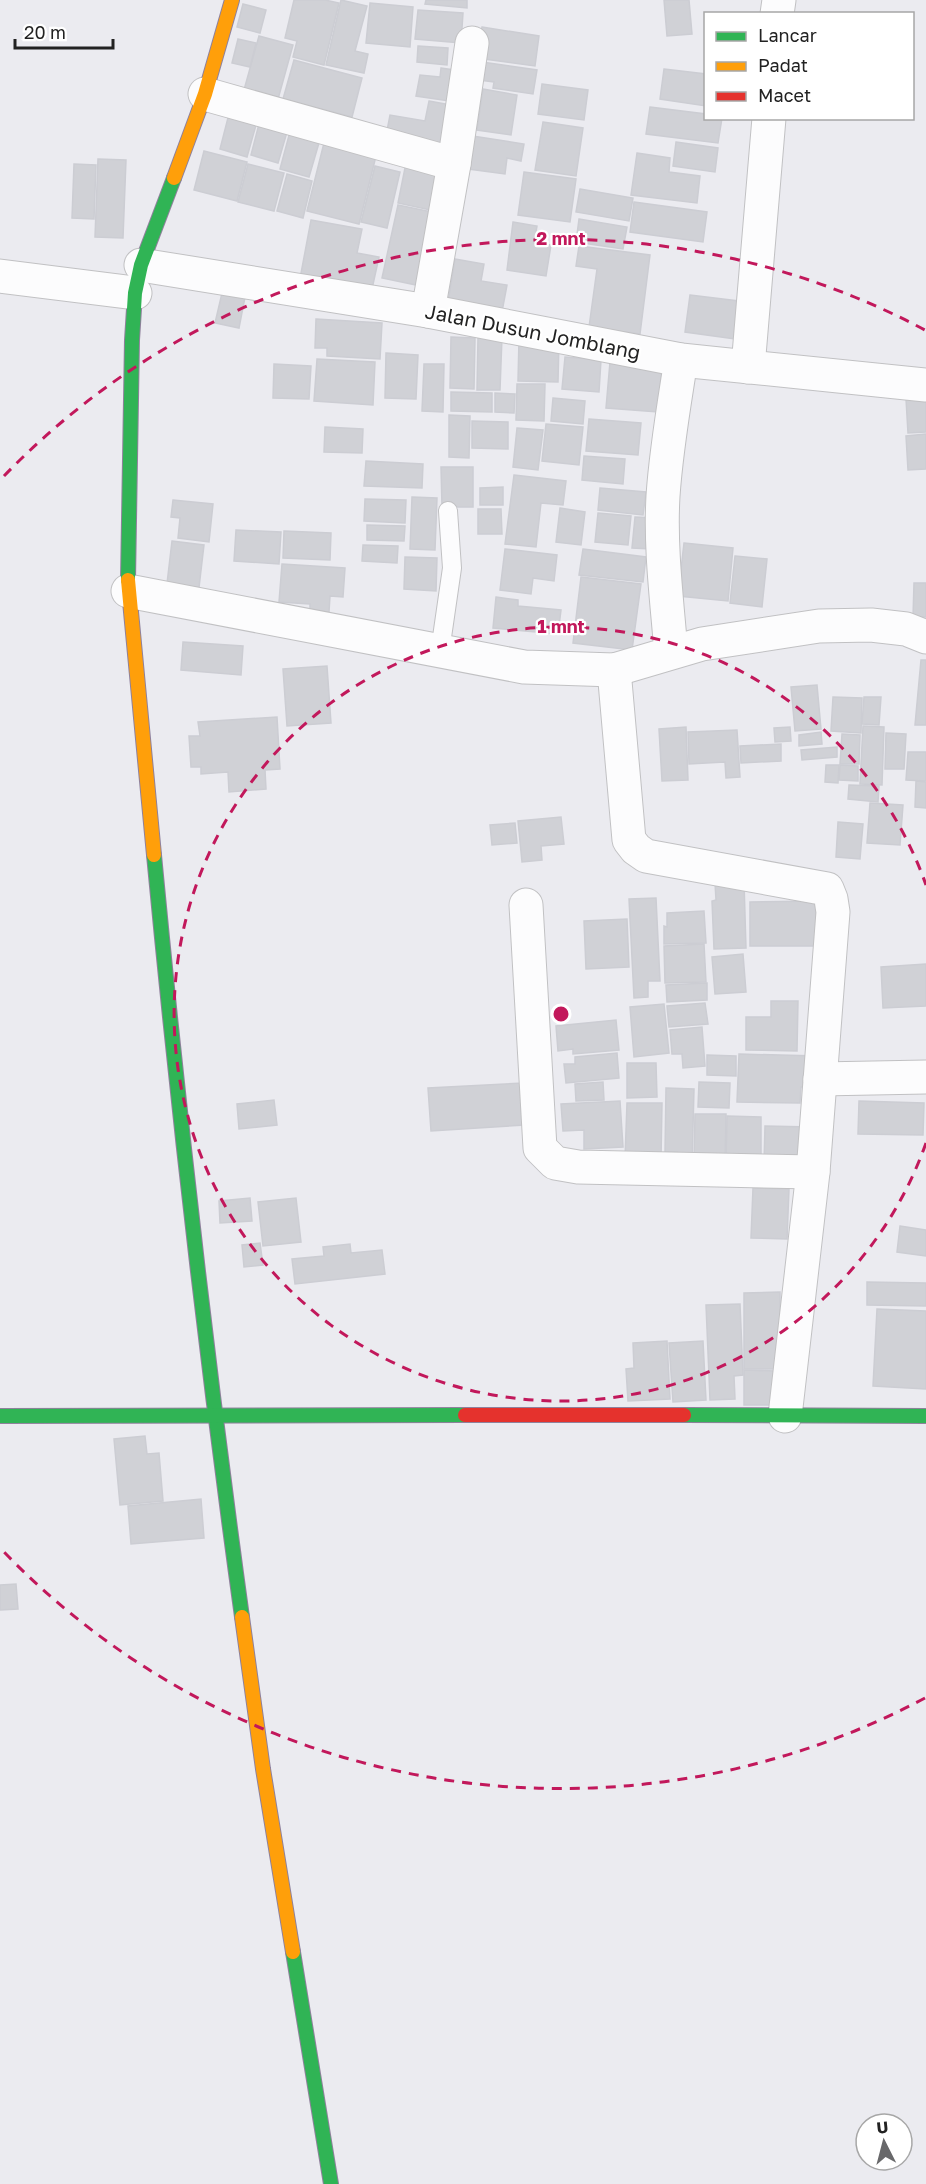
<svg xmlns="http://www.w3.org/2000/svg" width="926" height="2184" viewBox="0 0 926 2184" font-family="'Golos Text',sans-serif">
<rect width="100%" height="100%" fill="#ebebf0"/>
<g fill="#d0d1d6" stroke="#cccdd3" stroke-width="1.5">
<path d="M294,0H325L339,3L324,65L293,57L297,41L285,38Z"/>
<path d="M341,0L367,6L355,51L368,54L364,73L326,65Z"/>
<path d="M426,0H467V8L425,4Z"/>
<path d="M664,0H689L692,34L667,36Z"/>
<path d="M370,3L413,7L410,47L366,43Z"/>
<path d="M243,4L266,10L260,33L237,27Z"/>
<path d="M418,10L463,13L461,43L415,39Z"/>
<path d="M482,27L539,36L535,66L477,58Z"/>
<path d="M259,36L293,45L278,99L244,90Z"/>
<path d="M238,39L256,43L250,67L232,63Z"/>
<path d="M418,46L448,48L447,65L417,62Z"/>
<path d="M294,60L362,78L352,117L283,99Z"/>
<path d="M475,61L537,70L533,94L493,88L494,82L472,79Z"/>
<path d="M441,68L461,71L456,102L416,96L420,75L440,77Z"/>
<path d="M664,69L706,74V106L660,99Z"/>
<path d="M542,84L588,90L584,120L538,114Z"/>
<path d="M483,89L517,95L511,135L477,130Z"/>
<path d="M429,101L457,106L449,148L386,136L390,115L425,121Z"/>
<path d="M650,107L706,114V118H722L718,143L646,134Z"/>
<path d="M230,110L258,118L247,157L220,149Z"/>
<path d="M543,122L583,128L576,176L535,170Z"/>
<path d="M259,124L287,132L278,163L251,155Z"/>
<path d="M291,128L321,136L309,177L280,169Z"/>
<path d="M466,135L524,144L521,161L507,158L505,174L461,168Z"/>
<path d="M676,142L718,148L715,172L673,166Z"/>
<path d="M324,143L376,156L359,224L307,211Z"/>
<path d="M204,151L247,162L237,201L194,190Z"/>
<path d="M637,153L670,158L669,172L700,176L697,203L631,195Z"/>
<path d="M98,159L126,160L123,238L95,237Z"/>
<path d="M406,163L451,172L430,210L398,203Z"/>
<path d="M74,164L96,165L94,219L72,218Z"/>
<path d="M248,164L284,173L274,211L238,202Z"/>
<path d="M375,166L400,172L387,228L361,222Z"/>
<path d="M524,172L576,179L570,222L518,215Z"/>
<path d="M287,174L312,181L303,218L277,211Z"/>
<path d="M580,189L633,198L629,221L576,212Z"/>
<path d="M634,202L707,212L703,242L630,232Z"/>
<path d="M398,205L437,213L421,286L382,278Z"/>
<path d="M579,219L627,227L623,249L576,242Z"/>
<path d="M311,220L362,229L357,253L379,257L370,298L299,284Z"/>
<path d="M513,222L537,226L534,243L551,245L546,276L507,270Z"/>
<path d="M579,246L650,255L640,334L589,327L597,269L576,266Z"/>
<path d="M455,259L484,264L481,281L507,285L501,317L447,308Z"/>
<path d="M222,293L245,297L239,328L215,323Z"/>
<path d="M690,295L747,302L742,340L685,332Z"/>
<path d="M316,319L382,323L380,359L327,356V348H315Z"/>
<path d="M451,337L475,338L474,389L450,388Z"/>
<path d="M478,337H502L500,390H477Z"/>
<path d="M519,339L559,340L558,382L518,381Z"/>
<path d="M386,353L418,355L416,399L385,398Z"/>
<path d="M565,357L601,360L599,392L562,389Z"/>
<path d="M317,359L375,362L373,405L314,401Z"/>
<path d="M610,362L662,367L658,412L606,408Z"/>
<path d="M274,364L311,366L309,399L273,398Z"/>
<path d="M424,364H444L443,412L422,411Z"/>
<path d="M517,384H545L544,421L516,420Z"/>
<path d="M451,392L492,393V412L451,411Z"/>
<path d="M495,393L515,394L514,413L495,412Z"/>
<path d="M926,397V432L908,433L906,399Z"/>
<path d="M553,398L585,401L583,424L551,421Z"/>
<path d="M449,415L470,416L469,458L449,457Z"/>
<path d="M589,419L641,423L638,455L586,451Z"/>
<path d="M472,421L508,422V449L472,448Z"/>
<path d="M546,424L583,427L579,465L542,461Z"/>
<path d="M325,427L363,429L362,453L324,452Z"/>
<path d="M517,428L543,430L538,470L513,467Z"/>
<path d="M926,434V469L908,470L906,436Z"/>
<path d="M584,456L625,459L623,484L582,480Z"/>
<path d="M366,461L423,464L422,488L364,486Z"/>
<path d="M441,467H473V507H442Z"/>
<path d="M514,475L566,481L563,505L541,503L536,547L505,544Z"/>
<path d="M503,487V505H480V488Z"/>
<path d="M600,488L646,492L643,515L598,510Z"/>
<path d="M412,497L437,498L435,550L410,549Z"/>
<path d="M365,499L406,500L405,523L364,521Z"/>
<path d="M173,500L213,504L209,542L178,538L180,518L171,517Z"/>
<path d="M560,508L585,512L581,545L556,542Z"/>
<path d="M478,509H501L502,534H478Z"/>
<path d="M598,513L631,516L628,545L595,542Z"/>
<path d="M635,517L655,518L652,549L632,548Z"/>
<path d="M367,525L405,526L404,541L367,540Z"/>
<path d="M236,530L281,532L279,564L234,561Z"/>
<path d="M284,531L331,533L330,560L283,558Z"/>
<path d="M172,541L204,545L198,596L166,592Z"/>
<path d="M684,543L733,548L728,601L678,596Z"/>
<path d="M363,545L398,546L397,563L362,561Z"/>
<path d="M505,549L557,555L554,581L533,578L531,594L500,590Z"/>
<path d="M583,549L646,557L643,582L579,575Z"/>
<path d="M735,556L767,559L762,607L730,603Z"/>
<path d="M405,557L437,558L436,591L404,589Z"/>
<path d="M282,564L345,568L343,597L330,596L329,612L310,610V604L279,602Z"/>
<path d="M581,577L641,584L632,650L573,643Z"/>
<path d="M914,583H926V617H913Z"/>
<path d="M496,597L518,600V606L561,610L558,634L493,628Z"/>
<path d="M183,642L243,646L241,675L181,670Z"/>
<path d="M921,660H926V725H915Z"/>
<path d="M327,666L331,723L287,726L283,669Z"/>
<path d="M817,685L821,729L795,731L791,687Z"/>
<path d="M833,697L862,698L861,733L831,731Z"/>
<path d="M864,697H881L879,725L862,724Z"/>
<path d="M277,717L280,769L265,770L266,789L229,792L228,772L201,774V767H191L189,736H200L198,722Z"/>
<path d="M863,726L884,727L882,785L860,784Z"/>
<path d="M686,727L688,780L662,781L659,729Z"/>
<path d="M790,727L791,741L775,742L774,728Z"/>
<path d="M737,730L740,777L726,778L725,762L689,764L688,732Z"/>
<path d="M821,732L822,744L799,746V735Z"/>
<path d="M886,733L906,734L904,769H885Z"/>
<path d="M842,734L860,735L859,764H840Z"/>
<path d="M781,744V761L741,763L740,746Z"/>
<path d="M837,747V757L802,760L801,750Z"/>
<path d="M908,752H926V781L906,780Z"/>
<path d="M826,765H839L838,783L825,782Z"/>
<path d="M840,765L858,766V781L839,780Z"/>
<path d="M916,781L926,782V808L915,807Z"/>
<path d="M849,785L879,786L878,802L848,799Z"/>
<path d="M870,803L903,805L900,845L867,843Z"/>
<path d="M561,817L564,844L541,846L542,860L522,862L518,821Z"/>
<path d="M838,822L863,824L860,859L836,857Z"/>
<path d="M515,823L517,843L492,845L490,825Z"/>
<path d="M744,882L746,948L714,949L712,901L716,900L715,883Z"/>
<path d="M656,898L660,981H648V997L634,998L629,899Z"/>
<path d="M820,901V946H750V902Z"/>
<path d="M704,911L706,943L664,944V926L667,927V913Z"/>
<path d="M627,919L629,967L586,969L584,921Z"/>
<path d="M704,944L706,982L665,983L664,946Z"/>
<path d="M743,954L746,992L715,994L712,957Z"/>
<path d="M926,964V1006L883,1008L881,967Z"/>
<path d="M707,983V1000L667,1002L666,985Z"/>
<path d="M771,1001H798L797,1051L746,1050V1017H771Z"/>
<path d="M705,1003L708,1024L669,1027L667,1006Z"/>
<path d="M664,1004L669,1053L634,1057L630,1007Z"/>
<path d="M616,1020L619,1050L573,1054V1049L558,1051L556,1026Z"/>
<path d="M702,1027L705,1066L683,1068L682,1054H672L670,1030Z"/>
<path d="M617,1053L619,1078L566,1083L564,1064H575V1057Z"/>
<path d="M739,1054L817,1056V1087H801L800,1103L737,1102Z"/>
<path d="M707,1055L736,1056V1076L707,1075Z"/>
<path d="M627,1063H656L657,1097L627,1098Z"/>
<path d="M603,1082L604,1100L576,1101L575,1084Z"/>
<path d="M699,1082L730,1083L729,1108L698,1107Z"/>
<path d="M523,1083L525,1125L431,1131L428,1088Z"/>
<path d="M666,1088L694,1089L692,1166L677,1165V1152H665Z"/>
<path d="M274,1100L277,1125L239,1129L237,1104Z"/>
<path d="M620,1101L623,1147L584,1149V1130L563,1131L561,1104Z"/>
<path d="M859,1101L924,1103L923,1135L858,1134Z"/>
<path d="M627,1103H662L661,1160L625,1159Z"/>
<path d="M695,1114H726L725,1163L694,1162Z"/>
<path d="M727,1116L761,1117V1164H726Z"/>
<path d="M765,1126L811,1127L810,1165L764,1164Z"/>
<path d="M753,1188L789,1189L787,1239L751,1238Z"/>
<path d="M250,1198L252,1221L220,1223L219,1201Z"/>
<path d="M296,1198L301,1242L263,1246L258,1202Z"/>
<path d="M900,1226L926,1230V1256L897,1252Z"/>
<path d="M260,1243L263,1265L244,1267L242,1245Z"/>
<path d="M350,1244L351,1253L382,1250L385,1274L295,1284L292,1259L324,1256L323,1247Z"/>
<path d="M867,1282L926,1283V1306L867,1305Z"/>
<path d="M780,1292V1369H744V1293Z"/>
<path d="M740,1304L743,1375L734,1376L735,1399L710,1400L706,1305Z"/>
<path d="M877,1309L926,1311V1389L873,1386Z"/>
<path d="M667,1341L670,1399L628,1401L626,1369L634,1368L633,1343Z"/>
<path d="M703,1341L706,1400L673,1402L669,1343Z"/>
<path d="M744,1370L776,1371V1405H744Z"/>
<path d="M145,1436L147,1454L159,1453L163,1501L120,1505L114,1439Z"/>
<path d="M201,1499L204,1538L131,1544L128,1506Z"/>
<path d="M16,1584L18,1609L0,1610V1585Z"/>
</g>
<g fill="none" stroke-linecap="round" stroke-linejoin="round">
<defs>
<path id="lane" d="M440,651L452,568L448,511"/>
<g id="street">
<path d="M777,14L779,0"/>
<path d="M205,94L454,164"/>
<path d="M141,265L428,311L681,360L926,385"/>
<path d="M0,276L135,293"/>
<path d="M428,311L454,164L472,43"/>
<path d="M748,367L769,118"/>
<path d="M128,591L524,667L614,670L702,644L819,626L871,625L906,629L926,637"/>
<path d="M671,652C667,601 660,548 663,496C666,450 674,405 681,360"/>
<path d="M614,670L629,840L636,849L646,856L827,889L831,899L833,912L813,1172L785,1416"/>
<path d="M526,905L540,1148L555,1163L578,1167L813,1172"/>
<path d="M820,1079L926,1077"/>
</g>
<g id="fast">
<path d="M128,580L132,340L135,293L141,265L174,178"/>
<path d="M154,855C178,1109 207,1363 242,1617"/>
<path d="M684,1415L926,1416"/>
<path d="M0,1416L465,1415"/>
<path d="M293,1952L331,2184"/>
</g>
<g id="slow">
<path d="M174,178L205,94L232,0"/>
<path d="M128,580L154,855"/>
<path d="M242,1617L263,1769L293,1952"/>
</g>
<path id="jam" d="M465,1415H684"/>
</defs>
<use href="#lane" stroke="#c1c1c3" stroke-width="20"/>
<use href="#street" stroke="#c1c1c3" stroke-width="35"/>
<use href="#fast" stroke="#8f819c" stroke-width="16"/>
<use href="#slow" stroke="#8f819c" stroke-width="16"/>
<use href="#jam" stroke="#8f819c" stroke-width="16"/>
<use href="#lane" stroke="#fcfcfd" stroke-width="18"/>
<use href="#street" stroke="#fcfcfd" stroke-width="33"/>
<use href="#fast" stroke="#30b455" stroke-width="14"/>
<use href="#slow" stroke="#ff9f0a" stroke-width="14"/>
<use href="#jam" stroke="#e5322d" stroke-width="14"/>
</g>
<g fill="none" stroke="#c2185b" stroke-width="3" stroke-dasharray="10 8">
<path d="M926 1143A387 387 0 1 1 926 885"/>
<path d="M925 1698A775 775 0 0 1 4 1552M4 476A775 775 0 0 1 925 330"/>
</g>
<g text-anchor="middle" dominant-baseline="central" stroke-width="4.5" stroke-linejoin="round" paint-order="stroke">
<g font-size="20" fill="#222" stroke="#fff">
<text transform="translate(533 331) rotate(11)">Jalan Dusun Jomblang</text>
</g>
</g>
<circle cx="561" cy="1014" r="9" fill="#c2185b" stroke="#fff" stroke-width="3"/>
<g font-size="18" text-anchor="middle" font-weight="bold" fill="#c2185b" stroke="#fff" stroke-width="4.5" stroke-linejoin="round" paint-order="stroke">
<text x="561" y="245">2 mnt</text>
<text x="561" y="633">1 mnt</text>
</g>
<rect x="704" y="12" width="210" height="108" fill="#ffffff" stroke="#a7a7a7" stroke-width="1.5"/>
<rect x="716" y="32" width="30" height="9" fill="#30b455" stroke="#a7a7a7" stroke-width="1.5"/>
<text x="758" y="42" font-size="18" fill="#222222">Lancar</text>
<rect x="716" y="62" width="30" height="9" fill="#ff9f0a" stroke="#a7a7a7" stroke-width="1.5"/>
<text x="758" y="72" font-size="18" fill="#222222">Padat</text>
<rect x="716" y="92" width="30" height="9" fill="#e5322d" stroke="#a7a7a7" stroke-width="1.5"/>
<text x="758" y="102" font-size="18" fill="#222222">Macet</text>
<g transform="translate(884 2142) rotate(354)"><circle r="28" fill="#ffffff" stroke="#a7a7a7" stroke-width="1.5"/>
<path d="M0-4.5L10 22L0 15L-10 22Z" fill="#68686a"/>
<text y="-9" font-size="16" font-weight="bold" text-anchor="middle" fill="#222222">U</text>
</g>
<path d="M15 39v9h98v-9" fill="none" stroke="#222222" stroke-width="3"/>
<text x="24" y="39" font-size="18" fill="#222222" stroke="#ffffff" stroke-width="4.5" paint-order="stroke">20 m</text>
</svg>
